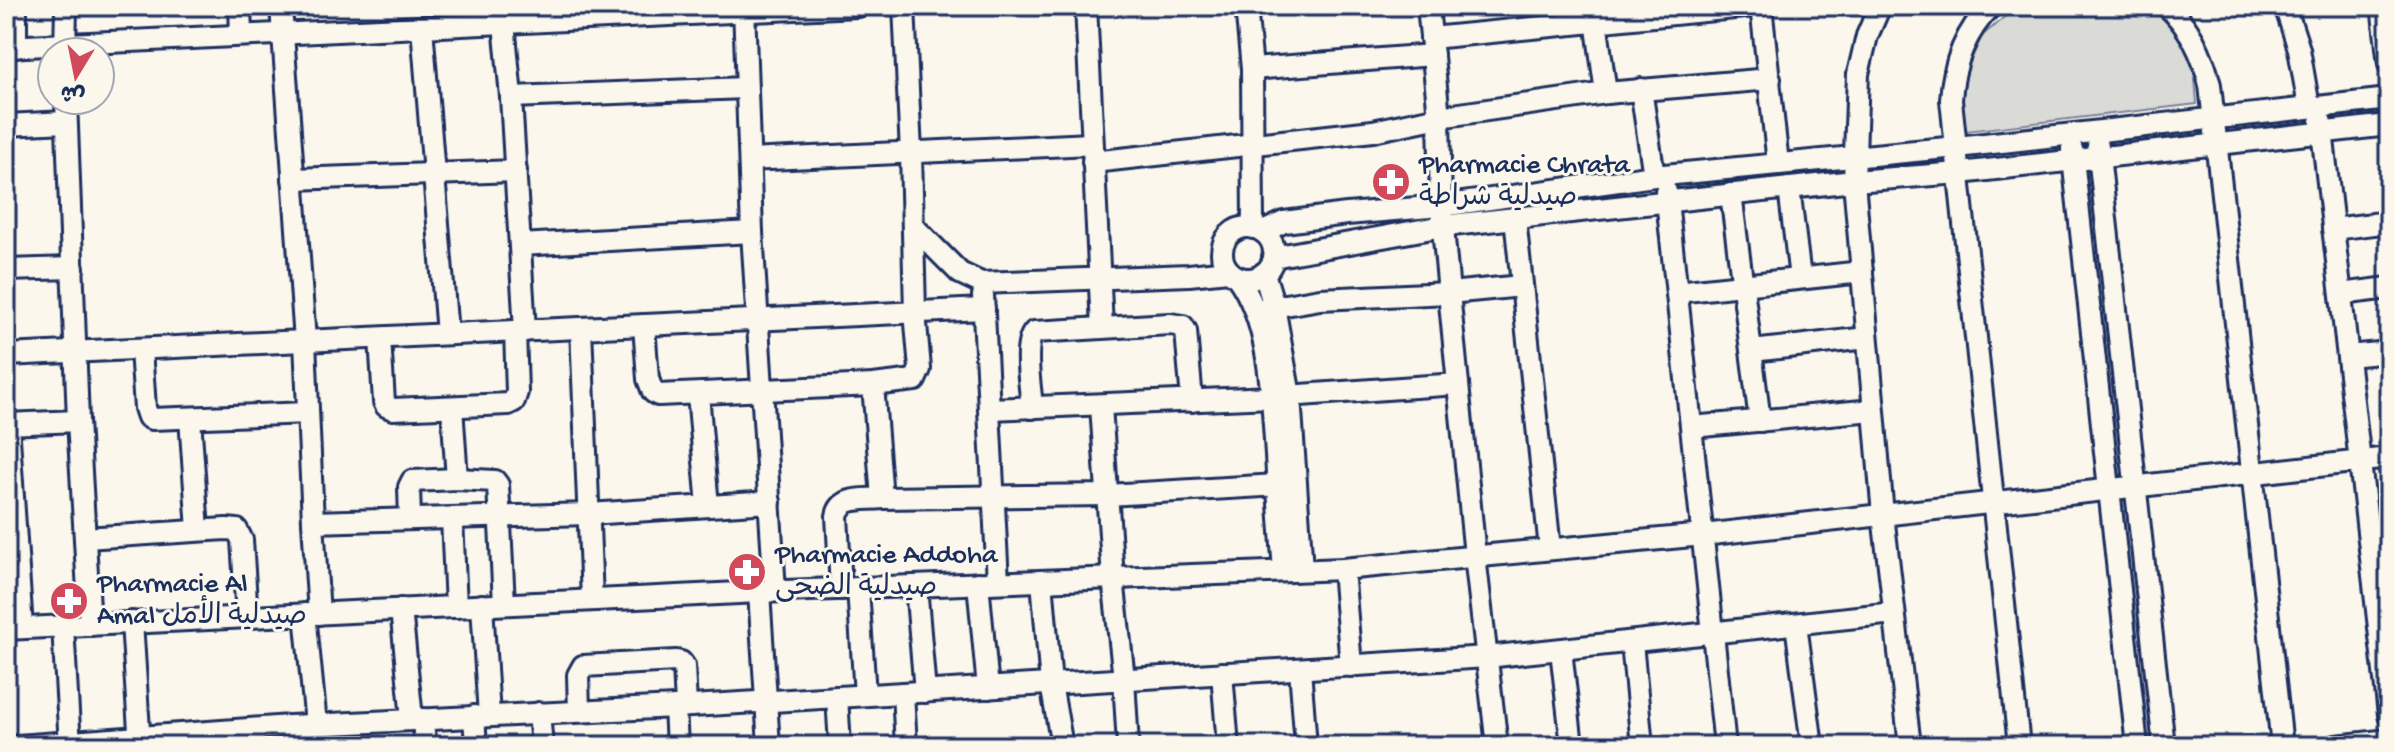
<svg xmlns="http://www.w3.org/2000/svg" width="2395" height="752" viewBox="0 0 2395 752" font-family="'Gochi Hand','Playpen Sans Arabic',sans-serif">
<rect width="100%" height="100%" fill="#fbf7ec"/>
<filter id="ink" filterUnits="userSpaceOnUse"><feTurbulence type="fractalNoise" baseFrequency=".0125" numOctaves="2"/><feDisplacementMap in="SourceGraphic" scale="16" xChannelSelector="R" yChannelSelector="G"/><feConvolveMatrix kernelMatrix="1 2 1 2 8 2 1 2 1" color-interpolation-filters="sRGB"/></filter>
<g filter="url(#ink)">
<g fill="#dadad7" stroke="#7a849a" stroke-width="2">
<path d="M2020,6H2141L2165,19L2183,43L2194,65L2197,104L1966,131L1959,101L1968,66L1982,36L2010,12Z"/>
<path d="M2093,156L2129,473L2114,475L2078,159Z"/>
<path d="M2132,499L2158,746H2142L2116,501Z"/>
</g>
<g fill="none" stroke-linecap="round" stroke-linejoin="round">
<defs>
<g id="minor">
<path d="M240,6L241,35"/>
<path d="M281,6L305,341L313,522L319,614"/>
<path d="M744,6L752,232L775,591"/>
<path d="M1086,6L1102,327"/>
<path d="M1246,6L1252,69L1253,228"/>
<path d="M1428,6L1439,117L1441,206L1449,293L1475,556L1497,746"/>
<path d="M1594,6L1606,93"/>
<path d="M1761,6L1778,164"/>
<path d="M1880,6L1867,36L1858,74L1854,181L1883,515L1910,746"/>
<path d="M1991,6C1966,31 1953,64 1951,100L2019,746"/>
<path d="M2167,6C2191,28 2203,55 2210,85L2282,746"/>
<path d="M2285,6L2299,49L2309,107"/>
<path d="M2382,6L2389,64"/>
<path d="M504,23L511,97L525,331"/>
<path d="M422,27L447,334"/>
<path d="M1431,38L1755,6"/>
<path d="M6,47L858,6"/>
<path d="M16,47V6"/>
<path d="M65,52L66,6"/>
<path d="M1252,69L1433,55"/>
<path d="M1641,89L1654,176"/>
<path d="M511,97L746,88"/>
<path d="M66,100L78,421L90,625"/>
<path d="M2321,122L2389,715"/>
<path d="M6,125L66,122"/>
<path d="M2098,146L2164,746"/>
<path d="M2072,149L2137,746"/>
<path d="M750,160L1091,144"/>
<path d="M1093,162L1373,131L1439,117L1606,93L1770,79"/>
<path d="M293,179L516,171"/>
<path d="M1789,188L1800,278"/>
<path d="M1666,191L1725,746"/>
<path d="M1731,194L1760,421"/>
<path d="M1515,218L1550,549"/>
<path d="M914,227L960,273L981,283L1189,275L1228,271"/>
<circle cx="1248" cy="253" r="26"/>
<path d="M2333,229L2389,222"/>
<path d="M1263,232L1284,222L1347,214L1441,206L1654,176L1957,147L2389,99"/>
<path d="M520,245L752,232"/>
<path d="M1273,257L1443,226L1854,181L1960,173L2389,125"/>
<path d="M6,270L73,268"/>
<path d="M1264,273L1274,306L1290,396L1302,570"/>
<path d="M1237,277C1271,324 1272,399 1276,455C1278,494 1281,532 1284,571"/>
<path d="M1677,292L1862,272"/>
<path d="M2341,294L2389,288"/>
<path d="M983,295L998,582"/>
<path d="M1262,309L1320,299L1449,293L1522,286"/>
<path d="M644,325L648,379L653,392L658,395L873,385L915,380L920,369L915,312L911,153L904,6"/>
<path d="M581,328L592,600"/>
<path d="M380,338L384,402L386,406L393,409L508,404L514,401L517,392L515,331"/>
<path d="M141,349L145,408L148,417L152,419L308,413"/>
<path d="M1752,351L1867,338"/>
<path d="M6,355L984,309"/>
<path d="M2348,356L2389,352"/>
<path d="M873,385L882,498"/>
<path d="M698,394L708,506"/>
<path d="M1101,406L1113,578L1124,679L1128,746"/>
<path d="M452,407L457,479"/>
<path d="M1032,408C1031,389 1022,346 1034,332L1170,324L1183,326L1186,331L1192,401"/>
<path d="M990,409L1272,397L1458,384"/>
<path d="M190,418L198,530"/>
<path d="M6,424L78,421"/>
<path d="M8,424L22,628"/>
<path d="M1692,427L1873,410"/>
<path d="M452,518L456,607"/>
<path d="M410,519L409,487L412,481L457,479L495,481L498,485L504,604"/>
<path d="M313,522L589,514L770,502"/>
<path d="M85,538L226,529L237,530L242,540L247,617"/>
<path d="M1343,569L1351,666"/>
<path d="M1042,581L1051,684L1062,746"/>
<path d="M978,583L988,688"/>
<path d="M916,586L925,692"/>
<path d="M858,588L865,695"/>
<path d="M841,589L837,516C841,495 865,500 882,498L1107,495L1296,484"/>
<path d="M759,592L769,746"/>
<path d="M482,605L489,716"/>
<path d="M401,609L412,719"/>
<path d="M305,614L316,724"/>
<path d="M132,622L140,746"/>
<path d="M1796,624L1812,746"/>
<path d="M63,626L70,746"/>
<path d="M6,629L759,592L1343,569L1703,535L2389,458"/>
<path d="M1632,643L1642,746"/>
<path d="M1561,650L1572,746"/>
<path d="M1300,669L1306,746"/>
<path d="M1222,673L1228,746"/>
<path d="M903,693L906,746"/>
<path d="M837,697L840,746"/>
<path d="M675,707L677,746"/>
<path d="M579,711L578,675L583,666L676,661L681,662L684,666L686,706"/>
<path d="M539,713L542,746"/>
<path d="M474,716L476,746"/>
<path d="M423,719L425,746"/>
<path d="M17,746L290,726L675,707L1487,657L1894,613"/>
<path d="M2336,746L2389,740"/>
</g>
</defs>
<use href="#minor" stroke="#1b2f5e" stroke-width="26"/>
<use href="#minor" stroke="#fbf7ec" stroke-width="20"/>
</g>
</g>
<defs>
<symbol id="pharmacy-disc" viewBox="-11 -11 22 22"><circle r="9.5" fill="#d1495b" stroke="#fbf7ec"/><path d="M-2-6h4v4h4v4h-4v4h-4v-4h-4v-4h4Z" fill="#fff"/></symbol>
</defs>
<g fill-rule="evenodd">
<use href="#pharmacy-disc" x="1369" y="160" width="44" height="44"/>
<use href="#pharmacy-disc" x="725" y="550" width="44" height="44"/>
<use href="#pharmacy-disc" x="47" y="579" width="44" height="44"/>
</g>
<g text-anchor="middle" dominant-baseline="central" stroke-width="6" stroke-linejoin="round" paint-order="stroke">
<g font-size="28" fill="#1b2f5e" stroke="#fbf7ec" text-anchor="start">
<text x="1419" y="166">Pharmacie Chrata<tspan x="1419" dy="32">صيدلية شراطة</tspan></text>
<text x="775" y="556">Pharmacie Addoha<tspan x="775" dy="32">صيدلية الضحى</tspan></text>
<text x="97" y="585">Pharmacie Al<tspan x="97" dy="32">Amal صيدلية الأمل</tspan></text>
</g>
</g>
<rect width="2395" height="752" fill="none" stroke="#fbf7ec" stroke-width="32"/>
<rect x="16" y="16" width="2363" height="720" fill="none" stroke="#1b2f5e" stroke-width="3" filter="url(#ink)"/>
<g transform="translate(76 76) rotate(190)"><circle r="38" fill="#fbf7ec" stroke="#a1a7b3" stroke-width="2"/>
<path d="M0-6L14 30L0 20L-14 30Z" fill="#d1495b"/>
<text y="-12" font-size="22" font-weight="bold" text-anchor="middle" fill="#1b2f5e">ش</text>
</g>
</svg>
